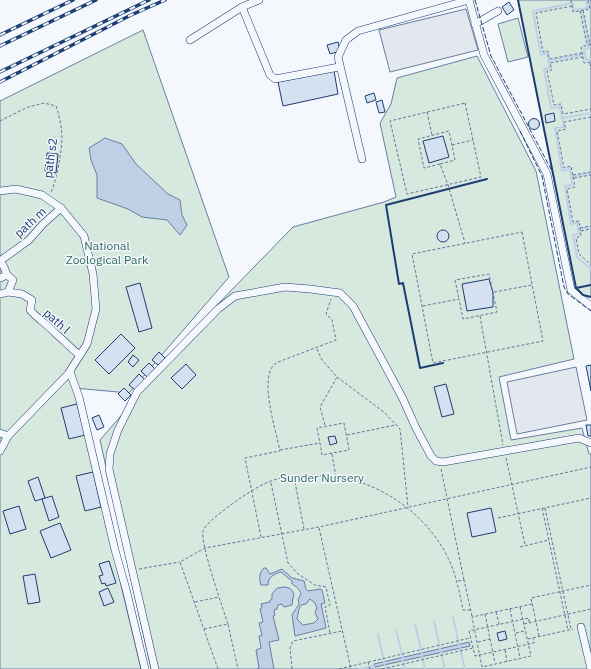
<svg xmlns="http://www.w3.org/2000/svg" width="591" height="669" viewBox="0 0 591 669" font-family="'IBM Plex Sans',sans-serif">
<rect width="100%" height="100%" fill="#f4f7fb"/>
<g fill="#d7e8df" stroke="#687fa3">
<path d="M518,0H591V297L583,295L576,288Z"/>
<path d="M518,18L528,57L508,62L498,24Z"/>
<path d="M143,30L229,277L129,393L74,388L141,669H0V101Z"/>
<path d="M477,56L536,171L574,359L499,377L511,440L582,428L589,454H591V669H151L100,440L217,305L293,227L384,202L396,197L380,123L391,104L397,78Z"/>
</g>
<g fill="#e3e8f0" stroke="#687fa3">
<path d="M466,9L478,50L390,72L379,30Z"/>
<path d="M576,367L587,420L517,434L507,382Z"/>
</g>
<g fill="#bed0e5" stroke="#687fa3" fill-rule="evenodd">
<path d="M105,138L122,144L136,164L168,194L180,200L182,215L187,225L180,235L167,220L142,217L128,209L97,198V175L91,160L89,148Z"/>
<path d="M264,568H266L270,574L282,569L292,578L304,581L306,589L308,591L320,589L322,590L325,603L321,604L326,628L295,636L292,615L299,604L298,599L301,594C300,590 296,586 292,584V581L281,572C274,574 268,577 268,585H261C259,579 259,573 264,568ZM310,599L315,603L317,608L315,613L318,619L314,623L303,625L297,619L299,609L301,605L306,604Z"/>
<path d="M285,587C291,588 293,590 294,596L293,597L292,605L284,607L282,604L278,605L277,609L274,610L275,615L273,616L279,640L269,642L274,669H257L259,668L256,650L261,648L259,636L262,635L259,623L263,622L260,609L262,608L261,604L270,602V600L272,599V594L277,588Z"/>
<path d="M469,642L470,646L375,667L374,664Z"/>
</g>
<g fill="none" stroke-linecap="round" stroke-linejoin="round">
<g stroke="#bed0e5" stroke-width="2">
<path d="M572,0L574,10L588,8L586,0"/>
<path d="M573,3L533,11L541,55L547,53L550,68L544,69L551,108L560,107L564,127L555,128L562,171L570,169L572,185L565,186L571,224L577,223L579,234L573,235L577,257L591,269"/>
<path d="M582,10L589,47"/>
<path d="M591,47L584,49L586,60L591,59"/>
<path d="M548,61L585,54"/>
<path d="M563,118L591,113"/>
<path d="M571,177L591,173"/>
<path d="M578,229L591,227"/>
<path d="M453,617L459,645"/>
<path d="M434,621L440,649"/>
<path d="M415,625L422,653"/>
<path d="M396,630L403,658"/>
<path d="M378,634L384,662"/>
<path d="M460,648L465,669"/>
<path d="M441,652L445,669"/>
<path d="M422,656L425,669"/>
<path d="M403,661L405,669"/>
<path d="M385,665L386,669"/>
<path d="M360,669L374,666"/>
</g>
</g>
<g fill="#d5e0f0" stroke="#1d3f73">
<path d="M509,2L514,10L507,15L502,7Z"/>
<path d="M338,42L340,51L330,54L327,45Z"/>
<path d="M334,71L338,94L283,106L278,82Z"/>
<path d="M374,93L376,100L367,103L365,96Z"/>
<path d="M382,100L385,112L379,113L376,102Z"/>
<path d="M554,113L555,121L546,123L545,115Z"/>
<circle cx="534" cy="124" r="5.5"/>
<path d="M443,136L449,157L429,163L423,141Z"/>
<path d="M47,153L58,154L56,173L45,171Z"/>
<circle cx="443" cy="236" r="6"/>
<path d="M489,279L493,293V307L467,311L462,284Z"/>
<path d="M140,283L152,328L139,332L126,287Z"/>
<path d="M121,334L135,348L109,374L95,360Z"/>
<path d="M159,352L165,358L158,365L152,360Z"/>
<path d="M133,355L139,360L133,367L128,362Z"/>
<path d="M149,363L155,369L147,377L141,371Z"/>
<path d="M186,364L196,375L182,389L171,378Z"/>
<path d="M591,365V391L586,366Z"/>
<path d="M139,374L145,380L135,390L129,385Z"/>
<path d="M446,384L454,414L442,417L434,387Z"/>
<path d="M124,388L131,395L125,401L118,394Z"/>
<path d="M77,404L85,435L69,439L61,408Z"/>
<path d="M99,415L104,427L97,430L92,418Z"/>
<path d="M586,425H591V436H588Z"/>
<path d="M335,436L337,443L330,445L328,437Z"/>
<path d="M93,472L101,507L85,511L76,476Z"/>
<path d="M38,477L45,498L35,501L28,481Z"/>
<path d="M52,496L59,517L49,521L42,499Z"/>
<path d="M19,506L26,529L10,534L3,511Z"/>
<path d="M491,508L496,532L472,537L467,513Z"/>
<path d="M60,523L71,550L51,558L40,531Z"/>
<path d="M109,561L116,583L106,586L105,583L102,584L99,576L103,575L99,564Z"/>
<path d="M35,574L40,602L28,604L23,576Z"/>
<path d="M108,588L114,602L104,606L99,592Z"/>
<path d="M505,631L507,639L499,641L497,633Z"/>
</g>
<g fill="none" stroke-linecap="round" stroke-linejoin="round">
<defs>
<g id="minor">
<path d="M469,0L484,55L547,174L571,290L591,306"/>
<path d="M242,7L270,75L275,79L339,67"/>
<path d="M475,24L498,11"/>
<path d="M190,40L242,7L259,0"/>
<path d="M362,159L338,57L346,40L358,31L469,0"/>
<path d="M0,191L16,189L42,195L61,208L84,236L93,274L96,309L87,344L68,374L8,436L0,451"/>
<path d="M0,261L29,240L43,224L61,208"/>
<path d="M0,261L4,267L7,275"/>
<path d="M0,278L7,275L13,280L8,292L0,294"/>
<path d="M8,292L22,294L32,300L30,310C38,319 48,325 56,334C65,341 71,349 80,355"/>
<path d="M70,372L79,397L115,550L126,589L145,669"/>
<path d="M0,433L8,436"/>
<path d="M581,627L591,669"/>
<path d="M155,669L109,469L110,454L118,430L137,392L218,309L235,296L285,287L310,289L340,293L353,306L402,397L416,428L431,456L436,461L443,462L579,438L591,443"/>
</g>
</defs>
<use href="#minor" stroke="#1d3f73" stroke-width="8"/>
<g stroke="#5e769c" stroke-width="1" stroke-dasharray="3 2" stroke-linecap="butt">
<path d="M571,0L573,12L590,9L588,0"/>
<path d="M572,6L536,13L543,52L548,51L549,59L582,53"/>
<path d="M583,10L590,45"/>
<path d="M580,11L587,45"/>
<path d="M591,44L581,47L584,63L591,62"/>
<path d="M583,57L550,63L552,70L547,71L554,105L561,104L563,114L591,109"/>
<path d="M590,63L591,69"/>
<path d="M465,103L481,177L407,194L390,121Z"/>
<path d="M427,112L432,135"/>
<path d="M591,117L564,122L566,129L557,131L564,168L571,166L575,187L567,189L573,222L579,221L581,236L576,238L579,254L591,265"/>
<path d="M0,121L28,107L44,103L56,106C64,130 63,144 58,168C56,176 55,184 51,192"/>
<path d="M452,145L473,140"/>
<path d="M440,164L424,168L418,139L449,131L455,160L440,164L448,185L465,243"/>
<path d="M573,175L591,172"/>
<path d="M574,178L591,175"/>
<path d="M580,228L591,226"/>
<path d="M581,231L591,229"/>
<path d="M522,232L543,341L433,363L412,254Z"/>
<path d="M494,292L532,285"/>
<path d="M423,306L459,299L463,319L497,312L489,274L455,280L459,299"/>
<path d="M480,316L503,445"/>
<path d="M317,349L322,360L337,377L385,413L400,429L408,507"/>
<path d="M325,425L320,407L337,377"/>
<path d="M347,435L396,425"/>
<path d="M280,450L320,443L322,455L349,450L344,423L317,428L320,443"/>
<path d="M332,454L336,477"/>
<path d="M506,458L525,545"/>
<path d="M441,469L464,580"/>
<path d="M294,477L304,529"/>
<path d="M271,483L288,563L298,574L315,585L326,587L330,605L325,607L330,633"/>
<path d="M542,508L568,630"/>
<path d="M545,508L571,629"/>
<path d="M498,518L591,498"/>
<path d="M319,528L351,669"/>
<path d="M261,537L245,458L280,451C276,431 260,381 273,366C274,364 278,362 281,361L336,340L332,320L326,314L331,299"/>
<path d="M520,547L549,540"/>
<path d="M139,569L180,562"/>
<path d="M458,581L464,580L472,616"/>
<path d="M195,602L219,597"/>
<path d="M520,607L531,656L482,667L472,617L532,604"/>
<path d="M510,609L520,658"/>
<path d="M496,612L499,624"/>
<path d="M485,614L495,663"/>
<path d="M529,622V618L469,631L475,656L534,643L533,638"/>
<path d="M228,624C223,609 200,543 203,531C206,522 231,505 239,499C250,492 261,484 274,480C285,476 298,476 310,476C323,476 336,476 349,479C389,489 425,516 445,552C455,570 459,589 463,610H470"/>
<path d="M524,624L591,609"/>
<path d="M204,629L228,624L238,669"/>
<path d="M516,633L524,631"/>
<path d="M539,636L531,598L591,585"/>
<path d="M528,639L573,629"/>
<path d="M478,642L490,639"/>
<path d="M505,650L507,661"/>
<path d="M368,662L370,669"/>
<path d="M218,669L180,562L205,548L319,527L591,467"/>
<path d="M292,669L290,648L293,641L342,631"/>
<path d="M339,669L470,638"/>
<path d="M382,669L473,648"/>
</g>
<use href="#minor" stroke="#f4f7fb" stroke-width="7"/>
<defs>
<g id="rail">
<path d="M0,35L73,0"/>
<path d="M0,46L96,0"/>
<path d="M0,72L149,0"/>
<path d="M0,82L131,15L165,0"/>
</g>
</defs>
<use href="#rail" stroke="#1d3f73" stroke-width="3.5"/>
<use href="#rail" stroke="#f4f7fb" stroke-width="2" stroke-dasharray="6" stroke-linecap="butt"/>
<g stroke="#1d3f73" stroke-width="1" stroke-dasharray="5 2" stroke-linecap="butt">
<path d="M475,0L491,56L553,173"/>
<path d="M520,131L542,176L564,287L568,294L591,311"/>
</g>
<g stroke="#1d3f73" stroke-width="2">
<path d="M518,0L576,288L583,295L591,297"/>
<path d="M576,288L591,285"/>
<path d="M443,363L420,368L403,283L399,284L386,205L487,179"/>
</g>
</g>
<g text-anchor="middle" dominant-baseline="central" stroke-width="3" stroke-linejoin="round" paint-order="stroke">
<g font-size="12" fill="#1d3f73" stroke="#f4f7fb">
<text transform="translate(50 158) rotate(-82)">path s2</text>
<text transform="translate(30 222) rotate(-43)">path m</text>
<text transform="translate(57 321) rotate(42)">path l</text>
</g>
<g font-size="12" fill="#2c6c60" stroke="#f4f7fb">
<text x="107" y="245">National<tspan x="107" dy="14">Zoological Park</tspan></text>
<text x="322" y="477">Sunder Nursery</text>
</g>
</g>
</svg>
